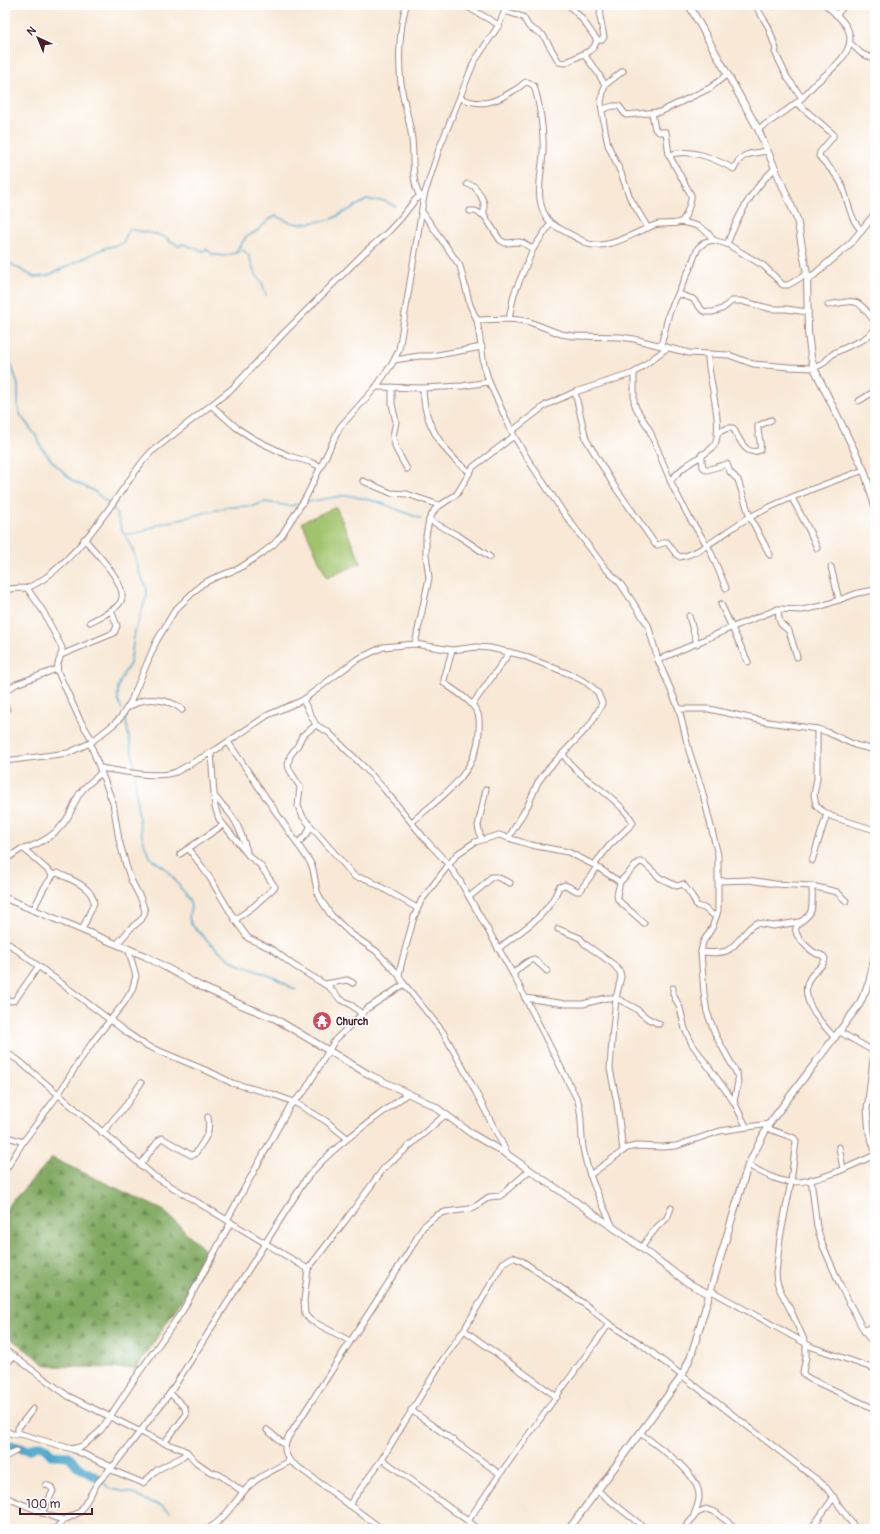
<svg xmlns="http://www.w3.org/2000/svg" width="880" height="1534" viewBox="0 0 880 1534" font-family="Pangolin,sans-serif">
<defs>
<pattern id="forest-firs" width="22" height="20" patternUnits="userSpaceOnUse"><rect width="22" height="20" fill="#80a960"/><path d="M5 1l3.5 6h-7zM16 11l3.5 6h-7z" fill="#6b894f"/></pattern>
</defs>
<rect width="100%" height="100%" fill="#fff"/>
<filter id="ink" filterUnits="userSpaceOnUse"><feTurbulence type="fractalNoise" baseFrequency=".025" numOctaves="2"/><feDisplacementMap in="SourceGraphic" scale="8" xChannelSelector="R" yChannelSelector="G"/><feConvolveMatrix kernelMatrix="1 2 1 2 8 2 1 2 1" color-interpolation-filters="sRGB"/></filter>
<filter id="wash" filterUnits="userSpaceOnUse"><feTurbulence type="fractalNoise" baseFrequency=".012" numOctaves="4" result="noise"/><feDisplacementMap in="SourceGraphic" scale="16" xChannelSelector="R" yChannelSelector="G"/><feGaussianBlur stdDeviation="0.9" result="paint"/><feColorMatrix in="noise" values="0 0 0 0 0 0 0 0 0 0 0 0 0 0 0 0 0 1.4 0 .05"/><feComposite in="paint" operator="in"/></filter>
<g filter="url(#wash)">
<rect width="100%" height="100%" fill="#f8e8d5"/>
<path fill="url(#forest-firs)" stroke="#656446" d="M52,1158L163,1210L211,1256L136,1369L47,1366L5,1334V1214L8,1206Z"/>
<path fill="#a0c36c" stroke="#75714c" d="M336,507L361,563L327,578L302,522Z"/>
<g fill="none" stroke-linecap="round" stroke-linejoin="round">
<g stroke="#50a7cd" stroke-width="1.5">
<path d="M235,253L243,250L249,256L255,274L262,283L266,295"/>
<path d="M5,259L14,266L34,277L47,276L105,248L121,244L124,241L129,229L160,235L163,237L167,238L170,242H173L178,246L183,244L203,251L206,249L212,254L223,256L235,253L246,237L257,231L270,219L276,216L289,222L299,224L309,223L332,219L367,200L384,201L395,206"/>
<path d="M5,356L12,366L18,385V407L21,416L36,436L42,448L52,461L73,481L94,491L111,506L116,512L123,533L130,534L142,532L160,524L228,507L253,506L266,502L289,506L299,504"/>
<path d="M307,502L347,495L379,502L421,519"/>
<path d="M122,709L118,700V687L124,673L130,664L135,631L147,595V589L139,572L134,553L124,533"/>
<path d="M125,716L135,769"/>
<path d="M135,775C136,795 139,842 151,858C156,864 162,864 166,869C175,878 182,891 190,901L191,907L189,917L191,924L208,941L228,958L238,964L273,977L296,990"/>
<path d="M101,1480L110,1489L132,1493L145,1500L162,1506L170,1512"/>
</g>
<path stroke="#50a7cd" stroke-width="9" d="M5,1443L28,1450L38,1446H42L47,1449L51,1455L69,1456L78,1467L99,1479"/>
</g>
</g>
<g filter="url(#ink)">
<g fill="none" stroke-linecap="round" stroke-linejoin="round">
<defs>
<g id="minor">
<path d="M406,5C399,32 398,63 402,91C405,107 410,123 412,139C414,156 411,183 420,196"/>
<path d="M464,5L499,25"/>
<path d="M569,5L582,19L597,40L594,47L586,54V57L598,73L605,85"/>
<path d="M755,5L768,26L776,49L775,52L787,77L802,98"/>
<path d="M774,6L776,5"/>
<path d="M505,11L523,17L529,27L543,35L559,62L565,63L587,52"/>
<path d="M836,15L845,5"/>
<path d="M597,40H602L604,37L600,17L601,5"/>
<path d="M850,43L862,54L875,59"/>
<path d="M623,71L605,85L603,92L601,103L604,125L608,145L621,173L630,198L648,228"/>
<path d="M460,98C481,107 494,103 513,91C518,89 521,85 526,82L530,83L534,86C540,104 544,133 543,152C542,175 532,204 551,223C557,228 580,239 588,244C611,250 634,232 655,225C663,222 676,226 682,221C686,217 692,200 691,195L669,155L666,132H659L655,129L652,113"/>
<path d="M797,103L833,134V137L820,152L819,156C826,165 836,173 841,183C848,198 849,219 862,231"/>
<path d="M603,109L613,106H619L626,115L660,112L710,88L728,74"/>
<path d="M758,129C771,121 784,113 796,103C803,98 809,90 815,84C827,73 850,57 850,39C850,24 835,14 826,5"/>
<path d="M669,155C691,147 715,159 734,169C741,152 751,154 767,151"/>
<path d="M467,184L474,186L480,194L484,203V215L500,240L505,243L519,242L523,243L533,249"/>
<path d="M470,211H475L485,216"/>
<path d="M423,213L460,266L470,305L477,320L484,365L489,382L514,436L529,461L563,512L605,568L620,583L648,625L658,660L679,709L689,751L702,790L718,855V911L712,928L703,942L701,952L704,994L707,1012L716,1036L737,1074L738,1082L734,1102L746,1126"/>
<path d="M680,222C694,224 706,227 713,240"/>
<path d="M727,244C739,214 751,191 775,168"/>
<path d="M679,294L693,299L702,310L706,312H713L722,309L732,301H741L772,309H786L808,312"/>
<path d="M828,305C858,300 856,297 875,322"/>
<path d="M509,319L514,294L533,249L551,223"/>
<path d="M477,320L509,319L527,321L561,334L574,336L620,337L634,339L689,353L729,355L753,364L789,367L814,368L822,364L834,353L864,339L875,330"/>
<path d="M661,346L669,313L691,266L695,255L698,248L705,242L713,240L727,244L764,266L783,285H788L807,274"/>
<path d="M395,360L419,356H432L482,347"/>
<path d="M634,373V402L636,408L649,429L673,487L689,517L710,550L726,588"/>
<path d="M376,387L423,388L462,386L489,382"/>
<path d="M392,387V404L396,422L393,436L396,449L407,469"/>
<path d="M423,388C423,394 424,401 425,407C430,432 449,458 470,472"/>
<path d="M575,392L586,439L613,484L655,544L657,545L667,542L676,554L680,557C703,553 729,528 750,517C786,498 825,484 864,470"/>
<path d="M859,401L875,391"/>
<path d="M212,406L237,428L254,439L289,456L310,462L321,467"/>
<path d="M512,431L546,405L575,392L634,373L667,348"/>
<path d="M717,433L728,428H733C740,439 745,457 760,450C762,441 757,434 758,426L771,420"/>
<path d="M702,454V461L703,467L707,470L727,464L730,472L738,480L750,517L770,555"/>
<path d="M363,481L391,493L407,494L439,505"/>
<path d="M670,481C675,476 680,470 686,466C694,460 704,455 712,448C727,435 707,375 708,355"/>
<path d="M792,498L809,530L817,548"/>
<path d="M429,520L459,536L490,557"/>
<path d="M84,539C94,550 129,586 121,601C116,611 99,617 90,622"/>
<path d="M831,567L839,600"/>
<path d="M27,588L43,611L62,648C63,657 55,662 58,672L80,720L93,741"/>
<path d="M5,591C12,587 18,589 26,588C32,587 40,581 45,578C84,550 115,499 143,461L151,452L233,388L282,335L364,253L388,232L401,218L415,200L420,196H424"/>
<path d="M721,604L748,662"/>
<path d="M778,609L779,619L781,624L789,631L797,657"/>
<path d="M689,616L697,644"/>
<path d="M415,644L429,578L426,555V536L429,520L435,509L457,494L473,467L514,436"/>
<path d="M61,655L114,633L117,626L111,610"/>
<path d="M658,660L733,627L778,609L802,610L822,606L858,593L875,590"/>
<path d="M5,692L16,684L57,669"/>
<path d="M303,700L316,725L328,732L365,768L384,789L425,839L448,864L460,881L513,974L578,1101C583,1118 580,1135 584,1153C589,1179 602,1203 613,1227"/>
<path d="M5,705L7,710L5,714"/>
<path d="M472,705L510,652"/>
<path d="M127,708C133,705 139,701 145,700C156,698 175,702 182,710"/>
<path d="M679,709H709L768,722L817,729L827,732L855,745L875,750"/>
<path d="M316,725L302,736L298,745L290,756L288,764L289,769L300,787L298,806L303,817L355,877L367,879L417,908"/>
<path d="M817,729V778L814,795L816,805L821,810L833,817L875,830"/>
<path d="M228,742L310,862L313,869L317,891L321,900L331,915L351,934L376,951L399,975"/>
<path d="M90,743L113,803L119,840L126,865L131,880L141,899L145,911L144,915L141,920L131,928L117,944"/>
<path d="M211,753L215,807L219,819L248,855L260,865L275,887L254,906L235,920"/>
<path d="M563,754C577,777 604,788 622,808C626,813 631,817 633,823L609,846L594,865"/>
<path d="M5,761L68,753L90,743L114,724L121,717L131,701L156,642L175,610L202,584L214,578L238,569L260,555L274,544L281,536L306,497L340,427L376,387L392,364L399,350L424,196L439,149L474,62L499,25L507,5"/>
<path d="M100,768C121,771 157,779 176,772L217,749L268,715L303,700L356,660L383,647L415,644L452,650L477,647L490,648L521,655L572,675L587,683L594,689L598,693L602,703L600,708L590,725L548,769L538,782L528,805L509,837"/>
<path d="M214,796C235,817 238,823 247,851"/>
<path d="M412,822C441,796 477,775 479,732C479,726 480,719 478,714C473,701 455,691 444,683V680L452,650"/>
<path d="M481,839L478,826L486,789"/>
<path d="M297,844L307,834L310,827"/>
<path d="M24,849C42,843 58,834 68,817C73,809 75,799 81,792C86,784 95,780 101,772"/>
<path d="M189,849L210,878L235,920L248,938L272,949L293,965L329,987L340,999L350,1004L362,1014"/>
<path d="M180,854L223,825"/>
<path d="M5,860L21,849H24L51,873L52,877L44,888L33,910"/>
<path d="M812,861L827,814"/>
<path d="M52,875L58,873C71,880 92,886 94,903L82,930"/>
<path d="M719,881L749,880L775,884L812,886L837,892L846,901"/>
<path d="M620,882L637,864L640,862L644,863L660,878L677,886L683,884L692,896L697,906L704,908L716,917"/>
<path d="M812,886C812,894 813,903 811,911C807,922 788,923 799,938C803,943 811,951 817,954C821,955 822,954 825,958C825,965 817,969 812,975C795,996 821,1023 835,1038"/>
<path d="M469,897L485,884L491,877H497L510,883"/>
<path d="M558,929L580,938L585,944L613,964L620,972L621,977L616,998L612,1039L610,1069L617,1103L623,1151"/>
<path d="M5,941L126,1032L145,1045L210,1072L232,1083L272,1094L294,1102L326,1121L347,1138"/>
<path d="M498,949C521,930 548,917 559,887L565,885L577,891H580L597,867"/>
<path d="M701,952C728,954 728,953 745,933C748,929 752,925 757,923L773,926L799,922"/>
<path d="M513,974C519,968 526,961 534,959L547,971"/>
<path d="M325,984L347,980L353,983"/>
<path d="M673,988V994L680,1008L685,1029L692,1044L734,1102"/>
<path d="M5,998L11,1001L15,1000L38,967"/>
<path d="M525,998L566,1004H583L606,998H616L635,1008L647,1018L659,1024"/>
<path d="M840,1032L875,1052"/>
<path d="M5,1052L18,1060L154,1176L308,1269"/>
<path d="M874,1052L867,1109L869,1133L875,1151"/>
<path d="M766,1128L794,1138L796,1141L791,1182L780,1238L776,1274L777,1282L780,1290L791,1311L806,1344V1357L803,1372L804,1375L810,1379L875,1409"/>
<path d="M102,1133L126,1105L141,1083"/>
<path d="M5,1136L23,1142"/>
<path d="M839,1147L843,1169"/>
<path d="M508,1155L468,1077L443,1032L401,980L399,975L402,961L414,917L421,901L457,854L475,842L499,835L531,845L568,852L594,865L620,882L617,895L618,900L644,923"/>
<path d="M140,1165L159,1140L162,1138L191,1155L195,1154C204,1140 211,1134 208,1117"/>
<path d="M748,1165C761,1172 776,1181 791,1182C819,1183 850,1166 875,1155"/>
<path d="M5,1171L23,1142L58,1095L80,1060L94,1040L124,1003L132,990L136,976L128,948"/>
<path d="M590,1175L627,1148L636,1146L662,1147L676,1146L720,1131L769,1124"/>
<path d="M811,1179L817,1227L823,1246L841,1287L864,1331L875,1347"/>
<path d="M227,1220L290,1106L304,1092L335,1040L368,1008L403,985"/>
<path d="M641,1248L656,1228L667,1218L671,1208"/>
<path d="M710,1290L812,1347L875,1369"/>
<path d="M464,1330L557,1397"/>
<path d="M864,1331L875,1325"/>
<path d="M350,1341L310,1320L305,1314L304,1300L308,1269L345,1221L384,1168L445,1115"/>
<path d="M5,1350L68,1396L159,1441L179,1448L187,1452L196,1462L209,1471L220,1475L243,1492"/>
<path d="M5,1365L14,1356"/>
<path d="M411,1410L500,1474"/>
<path d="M5,1430L12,1434H21L72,1449L112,1467"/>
<path d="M267,1430L285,1445"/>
<path d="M640,1433C657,1446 700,1473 699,1497C699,1504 695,1511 693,1518"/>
<path d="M21,1434L18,1432V1428L33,1409"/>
<path d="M164,1443L186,1415L185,1408L170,1393"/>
<path d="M72,1449L83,1446L101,1430L136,1377L183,1310L231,1222"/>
<path d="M5,1457L16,1451"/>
<path d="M382,1459L479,1529"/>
<path d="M109,1469L143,1483L157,1470L182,1457L187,1452"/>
<path d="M598,1491L646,1529"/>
<path d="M5,1497L53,1517L64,1520"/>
<path d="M349,1505L382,1459L442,1361L464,1330L503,1263L513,1257L522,1261L590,1308L609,1324L641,1344L825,1486L856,1529"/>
<path d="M42,1513L53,1491L51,1487L46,1485"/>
<path d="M468,1521L500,1474L609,1324"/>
<path d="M55,1529L64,1520L80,1512L98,1482L115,1464L170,1393L306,1179C335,1143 373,1121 408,1093"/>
<path d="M208,1529C226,1519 234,1501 248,1487C258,1476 278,1468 290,1461"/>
<path d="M382,1529L290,1461C283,1451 284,1446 289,1436L411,1248L423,1227L437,1215L445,1212L470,1209L476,1206L489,1197L500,1196L530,1170"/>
<path d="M684,1529L697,1513L706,1509L715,1512L737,1529"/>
<path d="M811,1529L834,1497"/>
</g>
<g id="tertiary">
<path d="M689,5L758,129L797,219L807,274L808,332L811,357L814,368L864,470L875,506"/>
<path d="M807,281L851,243L875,214"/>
<path d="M5,898L145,956L198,985L241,1005L274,1018L368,1074L434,1106L472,1134L508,1155L627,1237L688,1283L709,1294"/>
<path d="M569,1529L682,1376L691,1356L748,1165L769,1124L859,1005L869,983L875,955"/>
</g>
</defs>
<use href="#minor" stroke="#a18480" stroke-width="7"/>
<use href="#tertiary" stroke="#a18480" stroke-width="8"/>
<use href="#minor" stroke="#fff" stroke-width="5"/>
<use href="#tertiary" stroke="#fff" stroke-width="6"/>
</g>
</g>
<defs>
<symbol id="temple-disc" viewBox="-11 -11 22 22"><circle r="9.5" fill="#d1495b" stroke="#fff"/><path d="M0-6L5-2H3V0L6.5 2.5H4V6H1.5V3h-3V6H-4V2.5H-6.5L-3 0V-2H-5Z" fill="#fff"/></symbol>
</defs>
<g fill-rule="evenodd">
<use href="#temple-disc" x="311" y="1010" width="22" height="22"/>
</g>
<g text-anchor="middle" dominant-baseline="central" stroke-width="3.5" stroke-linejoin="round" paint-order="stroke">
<g font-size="11" font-weight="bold" fill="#4a1f2b" stroke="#fff" text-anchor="start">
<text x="336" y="1021">Church</text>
</g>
</g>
<rect width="880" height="1534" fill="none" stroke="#fff" stroke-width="20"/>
<g transform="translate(38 38) rotate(316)" stroke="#ffffff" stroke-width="3" paint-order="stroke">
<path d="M0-3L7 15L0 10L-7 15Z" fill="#4a1f2b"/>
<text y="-6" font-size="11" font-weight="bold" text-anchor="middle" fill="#4a1f2b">N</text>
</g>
<path d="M20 1508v6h72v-6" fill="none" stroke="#4a1f2b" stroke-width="2"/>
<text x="26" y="1508" font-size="12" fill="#4a1f2b" stroke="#ffffff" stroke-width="3" paint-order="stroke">100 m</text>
</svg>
